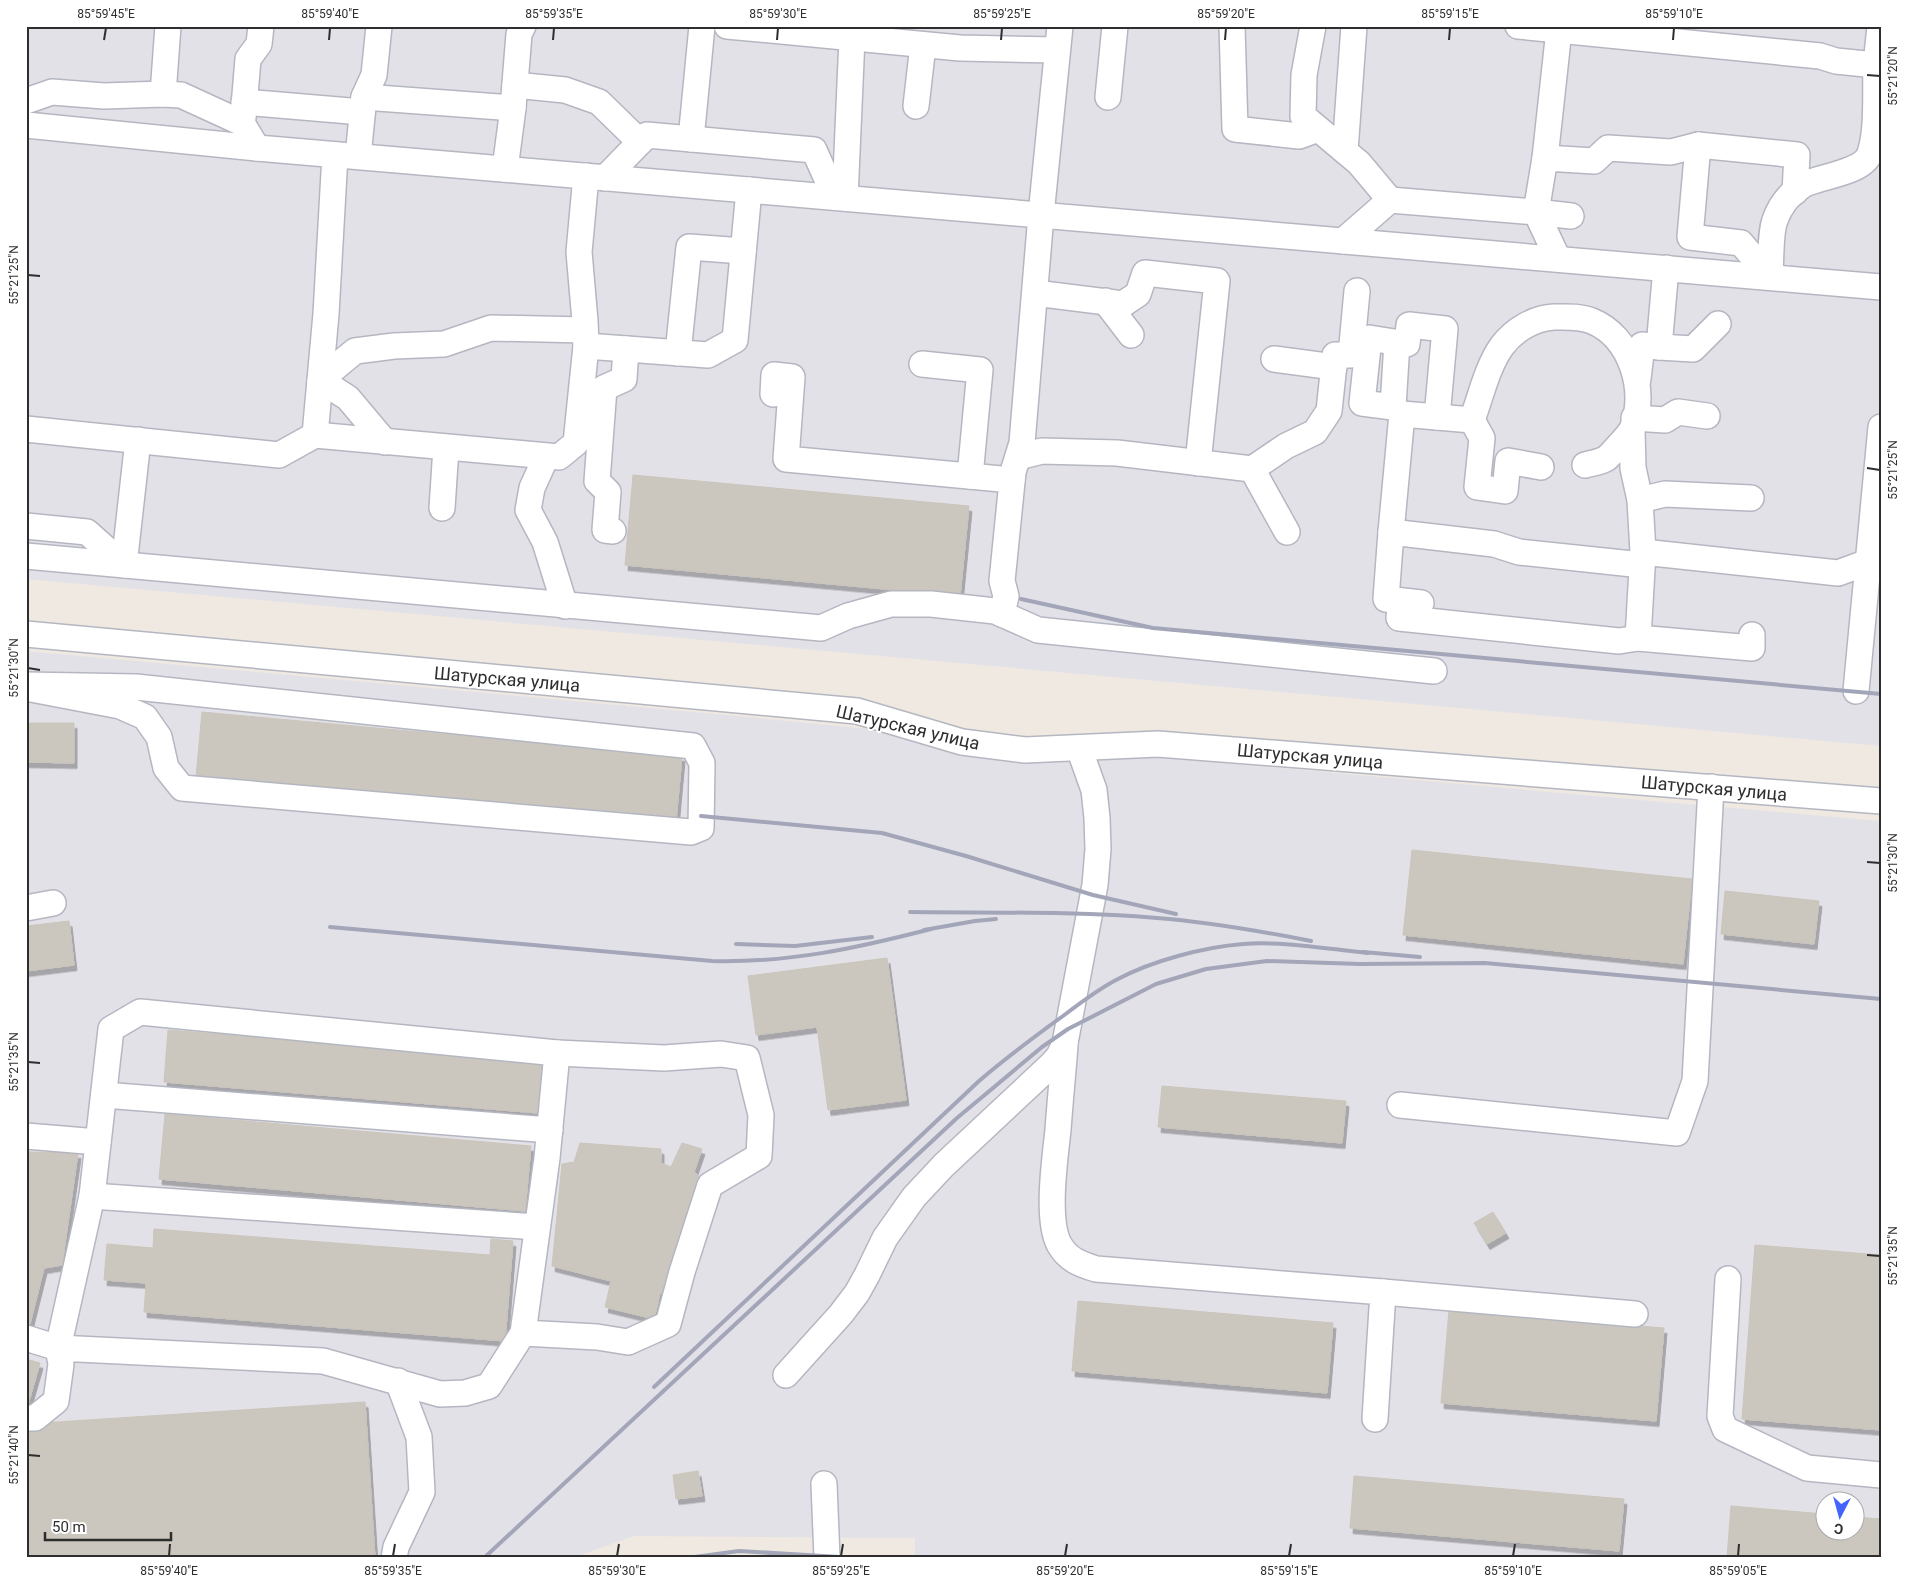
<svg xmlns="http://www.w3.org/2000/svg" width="1907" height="1584" viewBox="0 0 1907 1584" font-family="Roboto,sans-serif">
<defs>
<filter id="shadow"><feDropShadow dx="3" dy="5.5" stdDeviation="0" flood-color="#0004"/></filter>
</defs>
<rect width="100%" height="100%" fill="#efe9e1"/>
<g fill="#e3e1e8" fill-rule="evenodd">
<path d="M26,26H1881V746L26,579Z"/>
<path d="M26,651L748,717L1175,759L1881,821V1558H915V1538L634,1536L572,1558H26ZM1824,1502H1854V1532H1824Z"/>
</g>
<g fill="#cbc7bf" stroke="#cbc5ba" filter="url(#shadow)">
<path d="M633,475L969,506L960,596L625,565Z"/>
<path d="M202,712L682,756L676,821L196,777Z"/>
<path d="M26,723H74V763L26,762Z"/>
<path d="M1412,850L1692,879L1683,964L1403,935Z"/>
<path d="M1725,891L1819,901L1814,944L1721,934Z"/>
<path d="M69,921L74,965L26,971V926Z"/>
<path d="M887,958L906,1100L828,1110L817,1027L756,1035L748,976Z"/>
<path d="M168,1030L542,1061L538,1113L164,1082Z"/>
<path d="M1162,1086L1346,1101L1342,1143L1158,1127Z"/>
<path d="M165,1114L531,1146L525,1211L159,1179Z"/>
<path d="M580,1143L661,1149V1163L671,1167L682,1143L702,1149L694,1172L700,1177L667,1295L660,1293L654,1319L605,1307L611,1281L552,1266L562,1164L574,1162Z"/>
<path d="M26,1152L78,1153L62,1265L44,1268L30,1324L26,1323Z"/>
<path d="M1493,1212L1506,1233L1487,1244L1474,1223Z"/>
<path d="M154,1229L490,1255L491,1239L513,1241L505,1341L144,1312L146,1283L104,1280L107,1244L153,1248Z"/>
<path d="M1755,1245L1881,1255V1430L1742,1419Z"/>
<path d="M1078,1301L1333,1323L1327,1393L1072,1371Z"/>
<path d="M1449,1310L1664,1328L1656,1421L1441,1403Z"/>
<path d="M26,1359L40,1363L27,1408H26Z"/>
<path d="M365,1402L375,1558H26V1424Z"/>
<path d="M698,1471L702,1496L676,1499L673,1475Z"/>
<path d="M1354,1476L1624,1499L1619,1551L1350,1528Z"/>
<path d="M1731,1506L1824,1514V1532H1854V1517L1881,1519V1558H1727Z"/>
</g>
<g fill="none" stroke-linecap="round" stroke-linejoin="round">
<defs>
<g id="minor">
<path d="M727,26L960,48L1057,50"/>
<path d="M1232,26L1235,129L1299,136L1318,129"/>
<path d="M1313,26L1304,75L1303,116L1359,163L1390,200"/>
<path d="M1518,26L1820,56L1836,61L1876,65L1880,26"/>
<path d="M515,85L565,90L599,102L640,142"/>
<path d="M163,94L168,26"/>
<path d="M364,97L513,108"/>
<path d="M1108,97L1115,26"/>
<path d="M26,101L52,92L104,96L163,94L181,95L242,123L257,148"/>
<path d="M244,102L362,112"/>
<path d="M916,106L923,45"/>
<path d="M243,118L248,59L259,44L261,26"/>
<path d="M26,125L257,148L1881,287"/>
<path d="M691,139L702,26"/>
<path d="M1345,151L1354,26"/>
<path d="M358,156L364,97L374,75L379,26"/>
<path d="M1545,158L1559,30"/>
<path d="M505,169L513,108L519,34L523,26"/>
<path d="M605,178L647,135L814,150L835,197"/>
<path d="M845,198L852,38"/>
<path d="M1571,216L1536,212L1545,158L1594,161L1608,148L1671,152L1698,145"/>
<path d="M1343,241L1390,200L1536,212L1558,259"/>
<path d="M1770,277L1741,243L1690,237L1698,145L1797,155L1795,192"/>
<path d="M1770,277C1771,262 1770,233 1775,220C1780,206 1790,193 1803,185C1820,176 1864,173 1870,153C1878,130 1875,90 1876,65"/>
<path d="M1035,293L1123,304L1138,294L1145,273L1217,281L1198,463"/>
<path d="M1105,301L1131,335"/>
<path d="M1397,342L1393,407L1362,403L1369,338L1407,344L1409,325L1445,329L1437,417"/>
<path d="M586,346L708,355L735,340L749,190"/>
<path d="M1659,347L1693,349L1718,324"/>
<path d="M678,353L689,247L743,251"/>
<path d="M1274,359L1334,367"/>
<path d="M922,364L980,370L970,476"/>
<path d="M1638,379L1642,345L1659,347L1666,268"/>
<path d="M773,394L774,375L792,377L786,459L1012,480"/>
<path d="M1634,418L1665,420L1678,412L1707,416"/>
<path d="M1472,420L1482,438L1477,487L1505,491L1508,461L1541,467"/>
<path d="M26,429L279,455L315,435L559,457L576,443L586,346L585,321L579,252L586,176"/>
<path d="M1632,430L1633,468L1640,500L1643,552"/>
<path d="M315,435L326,314L335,155"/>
<path d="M385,442L348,398L320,380L355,351L394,346L444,344L491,328L585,330"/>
<path d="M546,457L532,488L528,510L545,542L565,606"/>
<path d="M1018,457L1042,451L1117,453L1252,469L1287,532"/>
<path d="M1252,469L1286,446L1315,432L1329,411L1335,355H1351L1357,291"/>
<path d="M1640,500L1665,494L1751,498"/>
<path d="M442,508L446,448"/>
<path d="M26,526L87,532L124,565L138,440"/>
<path d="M613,531L605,530L608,492L597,481L604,388L624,379L626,349"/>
<path d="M1391,532L1402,414L1472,420C1481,396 1487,367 1502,346C1514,330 1534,318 1554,317C1566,317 1580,316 1592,321C1631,337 1648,391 1632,429C1629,435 1612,453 1607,458C1601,462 1592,463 1585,465"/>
<path d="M26,556L821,628L848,616L891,604H931L995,611L1038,630L1434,671"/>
<path d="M1421,603L1386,599L1391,532L1494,544L1519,552L1642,565"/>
<path d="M1400,608L1399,618L1619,641L1638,638"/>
<path d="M1002,614L1006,596L1002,581L1013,472L1022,443L1041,215L1060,26"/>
<path d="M26,634L857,711L962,742L1025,750L1158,744L1881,801"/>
<path d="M1752,635V648L1638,638L1643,552L1838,573L1868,562"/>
<path d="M26,685L136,687L693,746L702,763L701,828L691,832L182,788L166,768L159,737L145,717L120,706L26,688"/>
<path d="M1856,691L1881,427"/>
<path d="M26,908L53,903"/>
<path d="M1065,1045C1063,1073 1060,1101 1058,1130C1055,1158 1046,1219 1059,1244C1068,1260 1080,1264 1096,1269L1383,1292L1375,1419"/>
<path d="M104,1095L550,1130"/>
<path d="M1400,1105L1677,1133L1695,1081L1711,787"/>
<path d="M26,1136L98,1142"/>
<path d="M92,1196L537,1227"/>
<path d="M1728,1279L1720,1416L1725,1429L1807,1468L1881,1475"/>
<path d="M1383,1292L1635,1314"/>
<path d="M523,1333L597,1337L628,1342L668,1324L682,1272L710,1185L759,1156L761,1115L747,1058L721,1054L664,1058L557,1053"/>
<path d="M26,1338L58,1348L323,1361L440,1394L465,1393L489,1386L523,1333L547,1158L557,1053L140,1012L111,1029L92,1196L58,1348L61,1364L56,1401L35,1418H26"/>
<path d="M786,1375L841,1314L857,1293L867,1275L885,1238L914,1197L944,1165L1051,1065L1059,1056L1065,1043L1095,885L1098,849L1097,818L1094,790L1079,748"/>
<path d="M824,1484L827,1558"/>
<path d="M394,1558L396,1547L422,1492L419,1437L398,1381"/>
</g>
</defs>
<use href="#minor" stroke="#b4b7c1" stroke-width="28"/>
<use href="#minor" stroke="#fff" stroke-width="25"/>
<g stroke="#a3a6b8" stroke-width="4">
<path d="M1021,599L1153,628L1881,694"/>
<path d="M701,816L882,833L966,856L1093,895L1176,914"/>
<path d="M910,912C992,913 1075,911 1157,918C1209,922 1260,931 1311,941"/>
<path d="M330,927L712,961C790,963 857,948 931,929"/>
<path d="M924,930L975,921L996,919"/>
<path d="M736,944L795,946L872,937"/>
<path d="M1363,952L1420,957"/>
<path d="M654,1387L979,1081C1006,1058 1034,1037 1063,1016C1080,1003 1097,990 1116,980C1151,961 1204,947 1243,944C1284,941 1327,949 1368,953"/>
<path d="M484,1558L957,1118L1042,1047L1068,1029L1156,984L1206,969L1267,961L1360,964L1485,963L1881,999"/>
<path d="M687,1558L739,1551L856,1558"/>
</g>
</g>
<path fill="none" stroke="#2e2e2e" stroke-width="2" d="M104,40L106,28M329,40L330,28M553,40L554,28M777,40L778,28M1001,40L1002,28M1225,40L1226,28M1449,40L1450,28M1673,40L1674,28M1867,75L1880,76M28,275L40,276M1867,468L1880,470M28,668L40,670M1867,862L1880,863M28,1062L40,1063M1867,1255L1880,1256M28,1455L40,1456M169,1556L170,1544M393,1556L395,1544M617,1556L619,1544M841,1556L843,1544M1065,1556L1067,1544M1289,1556L1291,1544M1513,1556L1515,1544M1738,1556L1739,1544"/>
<g text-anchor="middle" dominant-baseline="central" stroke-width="4" stroke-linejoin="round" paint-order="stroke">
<g font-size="18" fill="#2e2e2e" stroke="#fff">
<text transform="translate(507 679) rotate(5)">Шатурская улица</text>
<text transform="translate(908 727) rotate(13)">Шатурская улица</text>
<text transform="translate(1310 756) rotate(5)">Шатурская улица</text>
<text transform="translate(1714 788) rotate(5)">Шатурская улица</text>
</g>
</g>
<rect width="1907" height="1584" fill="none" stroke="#ffffff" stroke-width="55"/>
<g transform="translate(1840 1516) rotate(186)"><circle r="24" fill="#ffffff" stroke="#ababab"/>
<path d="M0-4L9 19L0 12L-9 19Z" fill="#4264fb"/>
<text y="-8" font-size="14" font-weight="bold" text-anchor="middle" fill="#2e2e2e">С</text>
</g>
<path d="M45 1532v8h126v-8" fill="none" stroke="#2e2e2e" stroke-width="2.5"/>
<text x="52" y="1532" font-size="15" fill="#2e2e2e" stroke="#ffffff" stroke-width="4" paint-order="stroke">50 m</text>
<rect x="28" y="28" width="1852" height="1528" fill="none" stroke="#2e2e2e" stroke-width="2"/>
<g font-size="12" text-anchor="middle" fill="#2e2e2e">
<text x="106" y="18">85°59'45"E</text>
<text x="330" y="18">85°59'40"E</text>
<text x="554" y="18">85°59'35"E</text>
<text x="778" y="18">85°59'30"E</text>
<text x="1002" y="18">85°59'25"E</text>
<text x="1226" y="18">85°59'20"E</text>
<text x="1450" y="18">85°59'15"E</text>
<text x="1674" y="18">85°59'10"E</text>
<text transform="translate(1893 76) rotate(-90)" y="4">55°21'20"N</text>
<text transform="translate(14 275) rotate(-90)" y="4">55°21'25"N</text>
<text transform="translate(1893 470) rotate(-90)" y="4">55°21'25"N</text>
<text transform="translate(14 668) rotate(-90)" y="4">55°21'30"N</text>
<text transform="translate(1893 863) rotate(-90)" y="4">55°21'30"N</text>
<text transform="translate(14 1062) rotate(-90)" y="4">55°21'35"N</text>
<text transform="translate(1893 1256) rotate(-90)" y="4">55°21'35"N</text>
<text transform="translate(14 1455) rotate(-90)" y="4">55°21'40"N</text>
<text x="169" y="1575">85°59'40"E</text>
<text x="393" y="1575">85°59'35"E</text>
<text x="617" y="1575">85°59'30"E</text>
<text x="841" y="1575">85°59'25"E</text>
<text x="1065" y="1575">85°59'20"E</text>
<text x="1289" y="1575">85°59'15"E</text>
<text x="1513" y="1575">85°59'10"E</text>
<text x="1738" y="1575">85°59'05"E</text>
</g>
</svg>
